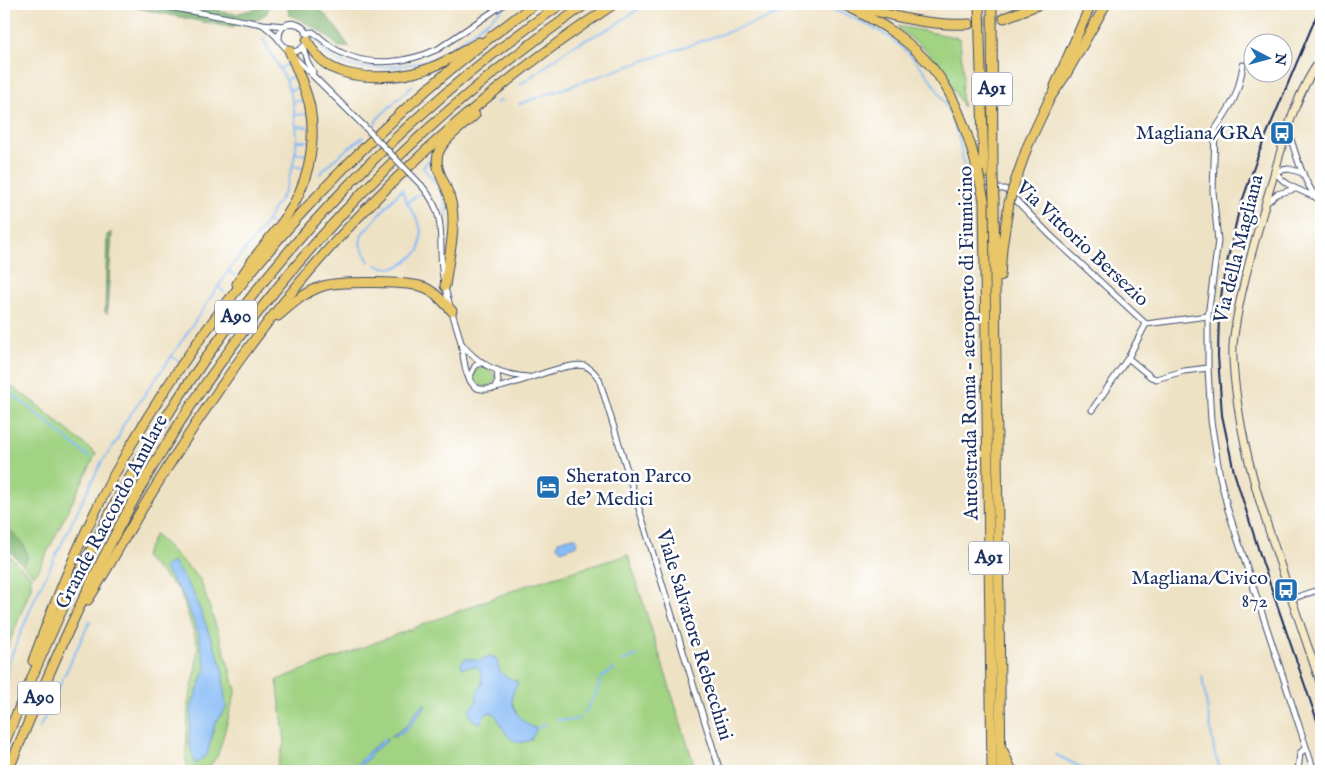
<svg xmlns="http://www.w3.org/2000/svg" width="1325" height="775" viewBox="0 0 1325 775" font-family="'IM FELL English',serif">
<rect width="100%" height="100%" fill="#fff"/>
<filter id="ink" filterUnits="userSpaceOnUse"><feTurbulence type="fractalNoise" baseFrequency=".02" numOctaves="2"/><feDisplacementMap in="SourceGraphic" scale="10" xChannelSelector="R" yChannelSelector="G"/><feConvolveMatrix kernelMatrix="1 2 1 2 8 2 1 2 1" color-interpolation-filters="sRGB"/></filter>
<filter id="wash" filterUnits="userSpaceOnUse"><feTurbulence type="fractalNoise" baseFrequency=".0096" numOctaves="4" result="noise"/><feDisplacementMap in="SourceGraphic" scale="20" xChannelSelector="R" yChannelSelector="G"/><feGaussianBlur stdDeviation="1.12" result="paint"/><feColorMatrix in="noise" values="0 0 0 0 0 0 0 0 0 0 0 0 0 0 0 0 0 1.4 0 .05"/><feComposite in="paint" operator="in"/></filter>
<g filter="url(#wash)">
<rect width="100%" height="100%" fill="#eee2c4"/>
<g fill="#a1d383" stroke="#5e8170" fill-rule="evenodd">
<path d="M898,26L960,38L963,77L961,93L963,107L940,65L925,49L899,29Z"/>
<path d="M482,367L490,370L496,377L495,381L490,386L484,387L475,381L474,372L479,368Z"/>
<path d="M4,381L31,400L96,454L38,571L35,574H32L22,564L27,560C27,544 16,535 4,526Z"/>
<path d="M155,534L200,579L223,647L236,690L218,755L206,771H188L186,759L188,704L195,674L198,645L180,591L144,557ZM173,562L226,708L215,724L207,755L192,706L206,668L198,632L183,595L164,567Z"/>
<path d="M4,551L31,576V588L4,656Z"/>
<path d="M628,555L696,771H275L285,741L277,680L527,585Z"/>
</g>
<g fill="#80b571" stroke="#4e7268">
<path d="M134,4H212L222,12L236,14L269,5L267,13L255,21L241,18L233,28L132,7Z"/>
<path d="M287,4C293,4 300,3 307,4C326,7 338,33 350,47H339L323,33L301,20L289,15Z"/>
<path d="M112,232L107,314L105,312L107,235Z"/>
<path d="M4,526C16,535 27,544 27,560L22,564L4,546Z"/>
</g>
<g fill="#86bbf5" stroke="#5075aa">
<path d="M573,537L577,539L576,546L561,551L557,547L558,541Z"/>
<path d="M173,562L193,592L222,666L226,708L215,724L207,755L195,764L189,742L192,705L206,668L198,632L183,595L163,567Z"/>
<path d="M490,656C501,658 496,664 500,671C504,677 512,679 518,682C517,687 515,688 513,693C508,707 525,727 537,728L531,740C501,753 501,706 488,713C484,715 482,720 480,723L474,721L470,715L469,710L477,701C475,697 478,688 482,685L481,673L477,666L462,668L461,663L465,659H474L478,661Z"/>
<path d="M425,704L426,705C415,717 408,737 390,737L407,726L417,710Z"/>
<path d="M384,739H387V741L373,752L368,759L355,771H352L369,751Z"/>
</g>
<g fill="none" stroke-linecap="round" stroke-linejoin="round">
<g stroke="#86bbf5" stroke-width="2">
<path d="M818,4C841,13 866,22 887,36C920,57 945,96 957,133C962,148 964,170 967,185"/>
<path d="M1010,7L1013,4"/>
<path d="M317,41C322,48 327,56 335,60C358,73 414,67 437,56C463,42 486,22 509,4"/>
<path d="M281,68L289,63"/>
<path d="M287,79L296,75"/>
<path d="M520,85L571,47L612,27L646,4"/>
<path d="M290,90L301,87"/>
<path d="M293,102L305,100"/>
<path d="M497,103L501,100"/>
<path d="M519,104L794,9"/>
<path d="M295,115L308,114"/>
<path d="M374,125L378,118L413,85"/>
<path d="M296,126L309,127"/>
<path d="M296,141H309"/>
<path d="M295,153L307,155"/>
<path d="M430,159L423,167L442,192L447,215"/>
<path d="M293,166L305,168"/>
<path d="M320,174L332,161L363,137"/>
<path d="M407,203L420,193"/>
<path d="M267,221L275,227"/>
<path d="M369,262L360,244L362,234L402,189C405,205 418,215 421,230C422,237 420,245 419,251C404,264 397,273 376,265"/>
<path d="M229,271L235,276"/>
<path d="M218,287L224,292"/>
<path d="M172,357L179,361"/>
<path d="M4,390L16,397L90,458"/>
<path d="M654,645H655"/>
<path d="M623,661L637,655"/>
<path d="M1202,676L1215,755L1221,771"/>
<path d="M4,688L10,659L35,598L101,463L118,439L123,425L165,366L234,263L259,233L285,191L293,165L296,147L297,135L293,102L286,80L263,39"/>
<path d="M585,712L595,696L601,678L614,669"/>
<path d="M557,720H575L580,717"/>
<path d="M537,728L546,724"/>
<path d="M39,729L90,621"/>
<path d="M1055,754L1088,771"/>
</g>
</g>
</g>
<g filter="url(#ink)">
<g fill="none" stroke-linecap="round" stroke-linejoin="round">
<path stroke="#c4beb0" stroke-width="9" stroke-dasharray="9 4.5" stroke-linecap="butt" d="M969,24L1004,18"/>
<defs>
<g id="minor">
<path d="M152,4L262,24L285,26"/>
<path d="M262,24C267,28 275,34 279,40C285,48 293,58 304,46C320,27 279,10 279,39"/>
<path d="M306,33L313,32C321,38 329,46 338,51C368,68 408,63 438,49L504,4"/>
<path d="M303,47L307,61L313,72"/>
<path d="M294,57L360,122"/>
<path d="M1243,65C1238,96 1233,103 1216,128L1215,133L1213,191L1218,241L1208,316V368L1211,421L1220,477L1228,510L1314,771"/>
<path d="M1288,130C1296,154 1303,184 1321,203"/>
<path d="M1303,173L1289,169L1275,171C1284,186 1300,190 1315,197"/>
<path d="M422,186C449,218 437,239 443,277C446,299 456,321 461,343C464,357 464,375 474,386C489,401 562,359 585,366C591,368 595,373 599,379L720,771"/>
<path d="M964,189H1005L1050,235L1146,324L1208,316"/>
<path d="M1266,203L1277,194L1295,189"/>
<path d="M462,344C478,365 502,375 528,377"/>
<path d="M1128,358L1151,377L1156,379L1184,371L1208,368"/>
<path d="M469,378L475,366L482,362"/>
<path d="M494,388L498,382L497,370"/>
<path d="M1092,410L1128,358L1146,324"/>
<path d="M1291,599L1321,589"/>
<path d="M1298,771L1300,753L1306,748"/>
</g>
<path id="secondary" d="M1321,59C1294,95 1283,145 1270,188C1259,226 1248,263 1240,301C1237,316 1234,331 1233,346C1232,366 1235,386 1238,406C1245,454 1258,499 1274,545C1289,592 1305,638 1321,685"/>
<g id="motorway">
<path d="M843,4C859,12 875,20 890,30C945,67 962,110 978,172"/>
<path d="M979,4L984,174"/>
<path d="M992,4L993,175"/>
<path d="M853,5C892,16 928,26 969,24"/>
<path d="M1004,18L1040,4"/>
<path d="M307,40C312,50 317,58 326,64C350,81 397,79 424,70C444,64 461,52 479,42"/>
<path d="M1055,86L1091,4"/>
<path d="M1015,182L1028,145L1050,98L1065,76L1106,4"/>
<path d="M984,200L992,771"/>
<path d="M994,200L1001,771"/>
<path d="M1000,276L1002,248L1009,203"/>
<path d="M237,284C250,261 268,241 284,220C307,187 317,147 310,107C306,88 296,68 289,50"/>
<path d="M445,286C448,259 458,225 450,198C446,183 434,170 438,154C442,140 464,125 475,115"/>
<path d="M278,316C292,304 305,292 323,286C339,281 411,281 426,288C437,293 444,303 452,311"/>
<path d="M88,600C103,577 115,554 129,531C157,483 187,436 218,391C322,237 459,106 614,4"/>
<path d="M33,661C56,598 82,534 114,475C216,290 364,127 535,4"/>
<path d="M4,744C48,637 96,529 158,430C262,263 399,116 561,4"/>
<path d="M1003,751L1012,771"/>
<path d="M8,771C51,667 96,563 153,466C262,282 410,125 586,4"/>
</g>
</defs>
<use href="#minor" stroke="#3b4a6d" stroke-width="7"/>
<use href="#secondary" stroke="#3b4a6d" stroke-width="9"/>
<use href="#motorway" stroke="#3b4a6d" stroke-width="11"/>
<use href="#minor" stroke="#fff" stroke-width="5"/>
<use href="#secondary" stroke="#f6e9c3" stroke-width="7"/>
<use href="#motorway" stroke="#e9c769" stroke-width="9"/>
<path stroke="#1b2f5e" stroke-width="2" d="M1321,5L1260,150L1239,210L1224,276L1219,311L1218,356L1222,415L1234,472L1263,564L1321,732"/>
<defs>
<path id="minor-bridge" d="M360,122L422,186"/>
<g id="motorway-bridge">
<path d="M978,172L984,200"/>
<path d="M993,175L994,200"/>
<path d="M1009,203L1015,182"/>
</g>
</defs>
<use href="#minor-bridge" stroke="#3b4a6d" stroke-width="7" stroke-linecap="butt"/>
<use href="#motorway-bridge" stroke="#3b4a6d" stroke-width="11" stroke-linecap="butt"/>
<use href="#minor-bridge" stroke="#fff" stroke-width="5"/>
<use href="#motorway-bridge" stroke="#e9c769" stroke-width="9"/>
</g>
</g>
<defs>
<symbol id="bus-square" viewBox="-11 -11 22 22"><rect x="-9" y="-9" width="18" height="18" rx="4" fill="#1f6fb2" stroke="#fff"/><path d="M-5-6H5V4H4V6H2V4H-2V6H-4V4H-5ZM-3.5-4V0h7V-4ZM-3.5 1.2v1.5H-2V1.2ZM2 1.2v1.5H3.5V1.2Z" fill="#fff"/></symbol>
<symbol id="hotel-square" viewBox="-11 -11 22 22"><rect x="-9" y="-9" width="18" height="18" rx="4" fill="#1f6fb2" stroke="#fff"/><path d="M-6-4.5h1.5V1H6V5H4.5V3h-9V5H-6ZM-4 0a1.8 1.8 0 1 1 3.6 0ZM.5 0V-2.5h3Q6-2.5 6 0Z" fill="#fff"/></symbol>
</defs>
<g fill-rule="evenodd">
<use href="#bus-square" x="1268" y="119" width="28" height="28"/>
<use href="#hotel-square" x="534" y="473" width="28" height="28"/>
<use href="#bus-square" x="1272" y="576" width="28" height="28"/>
</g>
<g text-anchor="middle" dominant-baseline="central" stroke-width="5" stroke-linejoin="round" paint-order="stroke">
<g fill="#fff" stroke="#5f6d8e" stroke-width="1">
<rect x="972" y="72.5" width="40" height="33" rx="4"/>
<rect x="215" y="300.5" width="42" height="33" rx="4"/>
<rect x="969" y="541.5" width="40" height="33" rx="4"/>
<rect x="18" y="681.5" width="42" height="33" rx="4"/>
</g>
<g font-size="19" font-weight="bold" fill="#1b2f5e">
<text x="992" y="89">A91</text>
<text x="236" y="317">A90</text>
<text x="989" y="558">A91</text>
<text x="39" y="698">A90</text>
</g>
<g font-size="20" fill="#1b2f5e" stroke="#fff" text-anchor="end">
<text x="1264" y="133">Magliana/GRA</text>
<text x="566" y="476" text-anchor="start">Sheraton Parco<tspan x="566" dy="23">de' Medici</tspan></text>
<text x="1268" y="578">Magliana/Civico<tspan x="1268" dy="23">872</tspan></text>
</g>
<g font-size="20" fill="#1b2f5e" stroke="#fff">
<text transform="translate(1082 244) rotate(43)">Via Vittorio Bersezio</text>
<text transform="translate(1239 249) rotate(-76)">Via della Magliana</text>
<text transform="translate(969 343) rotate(-91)">Autostrada Roma - aeroporto di Fiumicino</text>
<text transform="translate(112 512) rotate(-62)">Grande Raccordo Anulare</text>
<text transform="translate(694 635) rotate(73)">Viale Salvatore Rebecchini</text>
</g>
</g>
<rect width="1325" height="775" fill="none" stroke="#fff" stroke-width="20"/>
<g transform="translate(1268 58) rotate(96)"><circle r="24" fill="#ffffff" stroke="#a4acbf"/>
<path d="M0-4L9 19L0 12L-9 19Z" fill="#1f6fb2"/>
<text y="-8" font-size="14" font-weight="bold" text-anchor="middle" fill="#1b2f5e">N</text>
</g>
</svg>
